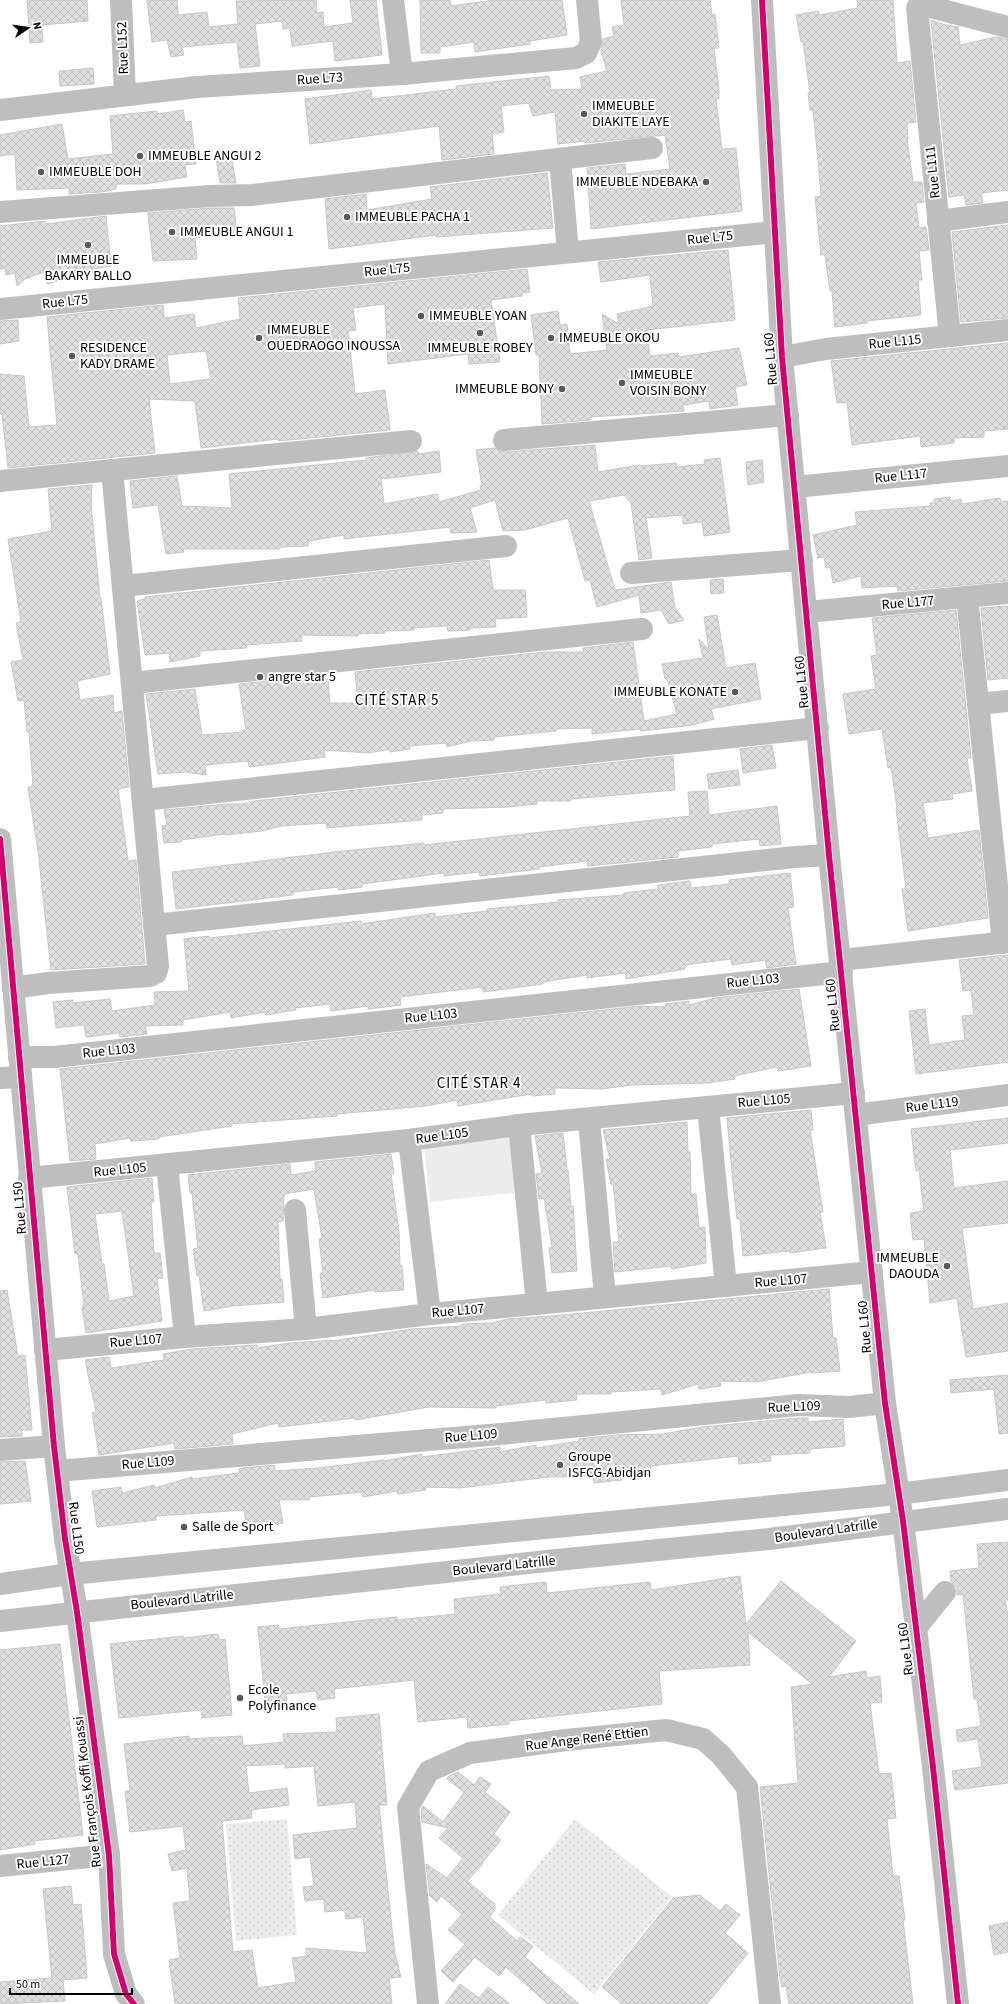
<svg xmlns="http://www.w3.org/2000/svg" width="1008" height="2004" viewBox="0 0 1008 2004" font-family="'Source Sans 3',sans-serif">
<defs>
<pattern id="grass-dots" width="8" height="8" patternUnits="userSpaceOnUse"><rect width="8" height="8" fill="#ececec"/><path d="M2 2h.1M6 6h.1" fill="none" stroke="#c9c9c9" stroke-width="1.8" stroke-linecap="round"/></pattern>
<pattern id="building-cross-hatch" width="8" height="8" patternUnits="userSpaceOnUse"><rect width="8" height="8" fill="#dfdfdf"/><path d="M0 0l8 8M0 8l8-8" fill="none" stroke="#bebebe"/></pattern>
</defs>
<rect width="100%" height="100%" fill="#fff"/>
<g fill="url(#grass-dots)">
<path d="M287,1819L297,1935L236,1941L226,1824Z"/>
<path d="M575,1819L672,1897L594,1994L498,1915Z"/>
</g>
<path fill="#ececec" d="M516,1137L521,1192L430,1202L424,1147Z"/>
<g fill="url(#building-cross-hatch)" stroke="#c7c7c7" fill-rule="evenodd">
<path d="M27,0H87L88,21L42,25L43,42L30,43Z"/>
<path d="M147,0H177L178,15L207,12L209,27L238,24L236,1L316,0L317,13L323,12L324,27L353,23L350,0H376L382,55L335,61L333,41L292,46L290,28L283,29L282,21L255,24L260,66L240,68L237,42L182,47L184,55L171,57L167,40L152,42Z"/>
<path d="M420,0H450L451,6L495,0H562L567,35L530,41V44L475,52L474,42L440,47V53H421Z"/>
<path d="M621,0H710L712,15L715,14L719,48H714L719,90V99H716L722,149L736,148L742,211L591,229L587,168L625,164L626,174L670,169L665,135L585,143V141L558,144L555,112L533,116L529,103L501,106L504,132L492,134L494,154L442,160L439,126L310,144L305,99L371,90L372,99L456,89V86L549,76L551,90L582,89L580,77L607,71L601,51L603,39L614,36L612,27L624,25Z"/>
<path d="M857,0H893L897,63L910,61L916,122L907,123L908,139H907L913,182H922L924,202L916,203L919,228L926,227L929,250L919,251L922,280H918L921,315L867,321V323L835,327L832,291H830L825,255H821L815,197L821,196L818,161L813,110H810L808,93H810L803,41L801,42L796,15L818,11L819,15L858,8Z"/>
<path d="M931,20L946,25L958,27L960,45L996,37L1008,39V190L981,193L983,203L966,205L964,195L949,197Z"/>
<path d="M93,68L94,84L60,86L59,71Z"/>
<path d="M183,110L185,122L191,121L196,164L185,165L187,177L145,184H116V189L102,192L69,194V188L17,190L15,154L0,156V135L62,124L68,159L113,154L110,116L157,111V114Z"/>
<path d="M231,155L236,183H220L216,158Z"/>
<path d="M547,173L553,228L436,237V235L329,249L325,199L366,194L367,210L432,199L430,187Z"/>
<path d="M211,208H234L237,233L195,238L197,259L153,261L148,213Z"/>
<path d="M106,216L111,266L66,274L67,278L47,284L44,272L25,279L17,286L15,273L6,275L5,268L0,269V226L45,221L46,224Z"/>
<path d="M1008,225V318L961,322L952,232Z"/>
<path d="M728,250L735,320L647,330L650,356L678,353L679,357L739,348L747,385L735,387L738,405L710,409L709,401L683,405L684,411L591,417V420L542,424L539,355H536L531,315L558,311L560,325L567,324L570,354L607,350L602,314L619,324L617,314L653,306L650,275L601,282L598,262Z"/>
<path d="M527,269L530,292L522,293V296L491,300L500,362L469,364L468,354L388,364L385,304L353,308L356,330L348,331L355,394L385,390L390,430L279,441L278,439L201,448L195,401L149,399L155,453L8,468L2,414H0V374L24,376L29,427L57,425L47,317L163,305L164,318L194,314L196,328L240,319L238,298ZM206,351L211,379L170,384L167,355Z"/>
<path d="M18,320L19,341L0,344V321Z"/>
<path d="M1008,343V429L984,431V437L954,438V443L921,447L920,436L852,445L847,402L837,403L831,361Z"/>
<path d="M595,445L598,472L640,465L641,466L676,463L677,467L705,464L704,460L720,458L730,532L704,536L702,522L683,524V515L646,518L652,558L639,560L631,503L624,495L589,501L615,590L671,582L675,608L684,620L669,624L661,610L641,613L639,595L597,607L590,580L585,581L568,518L525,530L503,531L495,500L470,508L477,532L451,533L450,527L344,539V535L308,541V546L280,547V549H183L184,552L166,554L158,505L133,508L130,481L177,476L182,506L232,508L229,474L366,460V458L418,451V454L439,451L441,472L381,479L384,504L437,494L439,502L481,490L480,486H482L476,450L495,448L505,452Z"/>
<path d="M762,460L764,482L748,485L746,462Z"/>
<path d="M92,485L91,505L100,598H101L110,674L77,681L80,700L113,695L114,713L122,711L129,787L118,789L128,861L136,860L145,964L51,970L38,851L28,787L33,786L29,732H27L24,700L18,701L11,662L23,660L16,623L21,622L8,539L52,531L48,489Z"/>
<path d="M950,497L951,501L961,499L962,504L1000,498L1001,502L1008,501V581L898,591L897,586L862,588L861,576L833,583L830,567L826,568L824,557L818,558L813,535L857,525L855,512L931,506L930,503H934V499Z"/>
<path d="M489,560L493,590H525L527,617L495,619L496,627L470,628V630L448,631L447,626L413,628L414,630L384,631L385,633L358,634V636L301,635L302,641L246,645L247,648L200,651V656L170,662L169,653L145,655L137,601L145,599V597Z"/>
<path d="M723,579L724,593L711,594L710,580Z"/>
<path d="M1008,606V678L988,680L981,608Z"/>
<path d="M956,610L971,758H967L972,791L952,794L953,799L923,803L928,838L979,830L988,918L908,931L902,889H906L896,808H897L891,767L888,768L882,729L849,734L843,694L876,689L871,656L877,655L872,618Z"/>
<path d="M717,615L726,668L755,663L761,699L711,709L714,719L693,725L641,731L640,729L592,734V728L556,729V731L494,737V740L471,741L447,747L446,743L409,746L410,749L390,752V749L369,753L324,750L325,757L265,765L249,767L248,761L205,765L206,775L185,772L158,774L146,694L195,689L202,735L243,732V730H246L239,684L316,676V680L328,679L330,703H358L355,672L545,652H584L583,648L633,642L644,721L677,714L667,679H665L662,664L703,658L699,639L709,650L704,617Z"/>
<path d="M772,745L776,768L743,773L740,749Z"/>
<path d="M673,756L675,790L571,799V801H537V804L507,807L443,809V813L422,815V820L327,828L326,823L281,826L262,831L226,835L225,834L181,840V842L164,843L162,826L167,825L164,810L226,804H243L254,801Z"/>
<path d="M738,770L740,785L709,789L707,774Z"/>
<path d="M707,791L709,815L777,806L781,844L760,846L759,839L712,844V847L678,851V857L588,866L587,861L539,867V869L480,876L479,872L444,876V873L362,884V887L338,890V887L293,892V895L176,909L172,872L334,852L424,843V845L690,816L688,792Z"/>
<path d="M790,873L794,907L788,908L796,964L767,968L765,960L732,965L731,959L685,965V969L626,979L625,973L587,978V975L543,982V984L483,992L482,987L400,997L401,1005L368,1009V1006L331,1011L330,1004L295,1008L296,1010L265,1015V1012L231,1018L230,1012L183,1020V1025L145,1026L147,1034L120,1037L119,1033L86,1037L84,1025L56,1028L53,1002L73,1000V1003L110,999L112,1011L155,1005L154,992L189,991L184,939L209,936V938L361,921V924L435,913V917L487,911V909L558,902V900L624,895V893L658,889V885L690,881L691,888L729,884V880Z"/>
<path d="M1008,955V1062L916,1074L909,1011L925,1009L929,1045L965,1040L962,1016L974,1015L971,990L963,991L959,960Z"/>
<path d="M799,989L811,1066L778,1071L777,1067L734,1076L735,1079L708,1083L631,1085L602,1089L555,1088V1094L532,1096V1094L458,1106L457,1100L426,1106L337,1114V1116L231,1124L232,1126L159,1137V1139L131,1141L130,1138L95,1144L96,1159L70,1161L60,1069L641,1006L666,1007L665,1004L689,1001V1005L715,998Z"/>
<path d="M811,1110L813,1130H810L823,1212H820L826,1248L790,1253L789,1251L743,1256L740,1219H737L734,1193L727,1118Z"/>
<path d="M1008,1118V1143L950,1150L954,1188L1008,1181V1223L962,1228L973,1309L1008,1303V1351L966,1357L957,1298L930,1303L924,1239L913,1240L910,1213L924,1211L919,1170L916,1171L911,1129Z"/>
<path d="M687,1122L688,1152H690L691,1194H696L699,1228L705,1227L706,1263L672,1269L671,1266L615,1272L613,1242H619L613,1184H611L606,1159H610L603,1130Z"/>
<path d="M563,1133L567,1170H568L571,1207L573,1206L577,1271L552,1273L549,1248L552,1247L544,1198L539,1199L536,1174L542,1173L535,1136Z"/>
<path d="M391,1154L394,1173L391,1174L399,1232L400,1266L402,1265L404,1290L375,1292V1290L323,1298L320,1273H323L319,1239L322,1238L314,1189L284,1194L283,1221L278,1222L280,1279H282L284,1302L233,1306L204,1311L199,1275L197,1276L193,1249L198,1248L192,1193H190L188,1175L290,1164L291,1175L316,1171L315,1162Z"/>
<path d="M152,1178L154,1202H151L154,1253H160L163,1278L157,1279L162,1321L86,1333L82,1306H84L78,1254H75L67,1187ZM122,1211L134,1296L109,1301L104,1264H102L95,1214Z"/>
<path d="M829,1289L833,1338H836L840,1371L811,1373V1372L756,1382L720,1381L721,1386L699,1389L698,1384L662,1395L661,1389L611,1392V1394H576L577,1400L546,1403V1400L496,1406V1408L429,1407L355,1420V1418L279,1427L278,1423L232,1434L233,1444L175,1449L174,1443L99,1455L92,1413L96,1412L85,1360L109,1357L111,1368L164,1360L163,1354L192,1349L257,1345V1348L290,1343L332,1340V1341L412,1329L462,1326V1324L493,1323L507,1319L563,1315Z"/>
<path d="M7,1290L18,1356L25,1355L32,1430H22V1436L0,1437V1291Z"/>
<path d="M1008,1375V1433L999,1434L994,1389L951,1393L950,1380Z"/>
<path d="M798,1418H808V1422L843,1419L845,1446L810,1449V1453L770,1455L771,1461L739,1464L738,1456L651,1466V1469L621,1472L622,1480L594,1483L593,1476L548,1477L460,1488L425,1487L426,1490L398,1494L397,1491L363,1497V1492L309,1497V1500H279L283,1523L266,1526L265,1521L246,1523L244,1510L156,1516V1520L97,1527L92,1491L121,1487L122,1493L154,1485L155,1488L192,1477V1479L239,1473V1469L243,1468L274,1465L275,1471L318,1468L384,1460V1461L422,1454V1457L500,1447V1452L536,1445V1448L579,1441V1439L616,1435L663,1434L702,1427Z"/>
<path d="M25,1461L31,1501L0,1504V1462Z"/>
<path d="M1008,1542V1600H1005L1008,1616V1783L955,1790L952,1771L982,1767L978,1739L958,1742L956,1730L981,1726L977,1699H974L963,1594L957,1595V1588L951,1581L950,1571L979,1568L977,1544Z"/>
<path d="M740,1576L746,1624L781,1581L856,1641L829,1677L866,1671L867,1678L880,1676L882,1702L870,1703L879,1774L891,1773L896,1818L887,1819L893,1876H899L905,1920H903L913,2004H789L786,1986L782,1987L780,1978L760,1787L798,1783L791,1687L812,1684L748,1632L750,1665L659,1671L662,1704L509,1721V1724L468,1728L467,1717L418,1722L414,1680L334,1689L335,1698L318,1700L316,1691L286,1694L288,1709L266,1711L258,1627L279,1625V1629L397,1617V1620L455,1614L454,1599L501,1594L500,1587L546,1582L547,1593L650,1582L651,1590Z"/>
<path d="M218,1634L219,1640L225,1639L232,1715L202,1718L201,1710L119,1718L110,1644L183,1636L184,1638Z"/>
<path d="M60,1644L83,1835L34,1841L35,1844L0,1850V1650Z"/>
<path d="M379,1714L387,1805H379L392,1929L395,1954L401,1977L389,1978L392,2004H175L169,1960L180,1958L173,1903L190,1901L187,1868L172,1871L168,1854L186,1850L183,1826L130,1832L125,1791H130L124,1744L189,1736V1739L242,1736L243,1746L284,1742L283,1734L337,1732L336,1718ZM285,1764V1768L314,1766L318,1806L355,1802L357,1828L293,1835L295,1859L310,1857L314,1886L303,1887L305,1901L324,1899L325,1912L345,1910L346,1919L363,1917L367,1953L306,1948L307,1956L292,1958L296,1982L258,1988L252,1950L233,1952L222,1821L252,1818L251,1810L289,1805L287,1788L249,1793L246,1766Z"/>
<path d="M458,1772L474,1785L480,1777L491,1784L485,1792L510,1812L494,1834L501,1840L482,1863L483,1864L467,1881L495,1904V1909L490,1917L517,1941L520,1937L533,1946L525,1957L579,2004H548L506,1967L499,1976L475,1957L453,1982L441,1971L465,1944L448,1930L462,1914L441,1896L437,1902L430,1896L426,1864L447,1878L463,1858L439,1838L448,1828L422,1822L421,1810L423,1806L443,1822L464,1792L447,1779L449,1776Z"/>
<path d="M71,1886L73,1905L81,1904L87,1978L63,1980L65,2001L0,2004V1982L52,1978L43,1889Z"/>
<path d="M700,1895L720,1911L726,1904L740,1915L725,1933L748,1953L707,2004H622L602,1987L673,1898Z"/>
<path d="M1008,1922V1952L994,1955L989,1926Z"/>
<path d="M460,1984L479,1998L488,1987L510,2004H445Z"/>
</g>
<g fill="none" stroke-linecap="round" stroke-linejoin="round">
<g stroke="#bebebe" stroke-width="22">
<path d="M121,0L125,95"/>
<path d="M393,0L402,74"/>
<path d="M762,0L782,357L829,855L885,1403L903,1521L933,1767L958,2004"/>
<path d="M0,110L197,87L402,74L576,58L586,53L591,42L587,0"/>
<path d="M560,159L568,252"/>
<path d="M0,212L210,196L252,195L652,148"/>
<path d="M938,221L1008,212"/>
<path d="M0,309L775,232"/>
<path d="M950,336L917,8L919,5H923L1008,27"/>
<path d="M782,357L826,349L1008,330"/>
<path d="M504,440L788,415"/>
<path d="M0,481L411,441"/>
<path d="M795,487L1008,466"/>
<path d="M631,573L802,560"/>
<path d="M123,586L506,546"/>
<path d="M967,597L1003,943"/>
<path d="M807,612L1008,593"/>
<path d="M132,683L642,629"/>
<path d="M978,704L1008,701"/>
<path d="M143,800L818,728"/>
<path d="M0,839L54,1446L65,1539L77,1612L109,1855L114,1954L126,1994L134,2004"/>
<path d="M154,925L795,857L829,855"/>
<path d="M841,960L1008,942"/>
<path d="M13,988L48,983L150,976L156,973L158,966L112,470"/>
<path d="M19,1057H54L842,972"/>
<path d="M0,1078L21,1077"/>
<path d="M708,1107L726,1286"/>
<path d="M856,1115L1008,1095"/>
<path d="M589,1120L605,1297"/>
<path d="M519,1125L537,1304"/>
<path d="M409,1140L430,1314"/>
<path d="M167,1165L185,1337"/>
<path d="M29,1178L409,1140L519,1125L854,1093"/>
<path d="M295,1210L306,1329"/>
<path d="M45,1350L185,1337L306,1329L430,1314L872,1272"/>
<path d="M0,1450L54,1446"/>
<path d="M57,1471L501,1434L798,1405L850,1407L885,1403"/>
<path d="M915,1629L945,1592"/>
<path d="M0,1866L109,1855"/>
<path d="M428,2004L408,1807L429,1771L470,1753L566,1740L666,1730L703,1739L721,1755L747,1787L770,2004"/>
</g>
<g stroke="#bebebe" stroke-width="22">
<path d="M0,1584L70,1574L898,1494L1008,1480"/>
<path d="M0,1621L547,1561L769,1539L1008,1509"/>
</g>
<defs>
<g id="cycleway">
<path d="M762,0L782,357L829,855L885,1403L903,1521L933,1767L958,2004"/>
<path d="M0,839L54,1446L65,1539L77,1612L109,1855L114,1954L126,1994L134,2004"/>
</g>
</defs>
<use href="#cycleway" stroke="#fff" stroke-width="8"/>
<use href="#cycleway" stroke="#d6006c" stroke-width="6"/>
</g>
<g fill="#595959" stroke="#fff" stroke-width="1.5">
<circle cx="584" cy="114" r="4"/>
<circle cx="140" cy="156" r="4"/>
<circle cx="41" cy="172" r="4"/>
<circle cx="706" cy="182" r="4"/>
<circle cx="347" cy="217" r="4"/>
<circle cx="172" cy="232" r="4"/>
<circle cx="88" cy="245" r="4"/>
<circle cx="421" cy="316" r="4"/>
<circle cx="480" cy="333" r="4"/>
<circle cx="259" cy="338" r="4"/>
<circle cx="551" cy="338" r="4"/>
<circle cx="72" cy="356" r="4"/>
<circle cx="622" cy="383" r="4"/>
<circle cx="562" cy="389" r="4"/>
<circle cx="260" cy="677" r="4"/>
<circle cx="735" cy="692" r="4"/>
<circle cx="947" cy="1266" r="4"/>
<circle cx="560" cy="1465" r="4"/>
<circle cx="184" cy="1527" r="4"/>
<circle cx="240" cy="1698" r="4"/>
</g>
<g text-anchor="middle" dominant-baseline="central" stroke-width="4" stroke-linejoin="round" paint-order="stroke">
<g font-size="14" fill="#000" stroke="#fff">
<text transform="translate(123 48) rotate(-92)">Rue L152</text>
<text transform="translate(320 79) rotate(-4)">Rue L73</text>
<text transform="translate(933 172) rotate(-96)">Rue L111</text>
<text transform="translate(710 238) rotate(-6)">Rue L75</text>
<text transform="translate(387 270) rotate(-6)">Rue L75</text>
<text transform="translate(65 302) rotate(-6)">Rue L75</text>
<text transform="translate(895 342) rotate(-6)">Rue L115</text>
<text transform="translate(771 359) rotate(-95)">Rue L160</text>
<text transform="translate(901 476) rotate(-6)">Rue L117</text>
<text transform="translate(908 603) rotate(-5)">Rue L177</text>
<text transform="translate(802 682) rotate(-96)">Rue L160</text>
<text transform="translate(753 981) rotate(-6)">Rue L103</text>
<text transform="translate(833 1005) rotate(-96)">Rue L160</text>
<text transform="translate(431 1016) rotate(-6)">Rue L103</text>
<text transform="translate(109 1051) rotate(-6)">Rue L103</text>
<text transform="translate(764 1101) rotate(-5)">Rue L105</text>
<text transform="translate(932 1105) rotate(-7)">Rue L119</text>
<text transform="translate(442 1136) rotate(-8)">Rue L105</text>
<text transform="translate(120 1170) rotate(-6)">Rue L105</text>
<text transform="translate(20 1208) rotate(-95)">Rue L150</text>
<text transform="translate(781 1281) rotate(-5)">Rue L107</text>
<text transform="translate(458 1311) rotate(-5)">Rue L107</text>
<text transform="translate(865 1327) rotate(-95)">Rue L160</text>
<text transform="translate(136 1341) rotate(-5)">Rue L107</text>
<text transform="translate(794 1407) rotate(-2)">Rue L109</text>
<text transform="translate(471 1436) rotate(-5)">Rue L109</text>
<text transform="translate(148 1463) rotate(-5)">Rue L109</text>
<text transform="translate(76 1528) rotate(83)">Rue L150</text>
<text transform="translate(826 1531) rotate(-8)">Boulevard Latrille</text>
<text transform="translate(504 1566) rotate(-6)">Boulevard Latrille</text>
<text transform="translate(182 1600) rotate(-6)">Boulevard Latrille</text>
<text transform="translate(906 1649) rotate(-97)">Rue L160</text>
<text transform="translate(587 1739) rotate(-7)">Rue Ange René Ettien</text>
<text transform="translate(88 1792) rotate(-97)">Rue François Koffi Kouassi</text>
<text transform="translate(43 1862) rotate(-6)">Rue L127</text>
</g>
<g font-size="14" fill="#000" stroke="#fff" text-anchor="start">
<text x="592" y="106">IMMEUBLE<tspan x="592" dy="16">DIAKITE LAYE</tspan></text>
<text x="148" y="156">IMMEUBLE ANGUI 2</text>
<text x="49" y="172">IMMEUBLE DOH</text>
<text x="698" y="182" text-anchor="end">IMMEUBLE NDEBAKA</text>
<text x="355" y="217">IMMEUBLE PACHA 1</text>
<text x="180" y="232">IMMEUBLE ANGUI 1</text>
<text x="88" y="260" text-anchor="middle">IMMEUBLE<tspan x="88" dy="16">BAKARY BALLO</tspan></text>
<text x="429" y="316">IMMEUBLE YOAN</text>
<text x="267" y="330">IMMEUBLE<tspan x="267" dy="16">OUEDRAOGO INOUSSA</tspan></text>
<text x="559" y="338">IMMEUBLE OKOU</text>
<text x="80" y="348">RESIDENCE<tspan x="80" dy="16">KADY DRAME</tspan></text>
<text x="480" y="348" text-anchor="middle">IMMEUBLE ROBEY</text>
<text x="630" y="375">IMMEUBLE<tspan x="630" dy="16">VOISIN BONY</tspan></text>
<text x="554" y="389" text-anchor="end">IMMEUBLE BONY</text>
<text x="268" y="677">angre star 5</text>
<text x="727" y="692" text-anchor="end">IMMEUBLE KONATE</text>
<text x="939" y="1258" text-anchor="end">IMMEUBLE<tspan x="939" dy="16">DAOUDA</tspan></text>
<text x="568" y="1457">Groupe<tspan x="568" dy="16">ISFCG-Abidjan</tspan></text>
<text x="192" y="1527">Salle de Sport</text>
<text x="248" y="1690">Ecole<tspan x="248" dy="16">Polyfinance</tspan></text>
</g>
<g font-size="15" letter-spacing="1" fill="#000" stroke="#fff">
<text x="397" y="700">CITÉ STAR 5</text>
<text x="479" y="1083">CITÉ STAR 4</text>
</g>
</g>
<g transform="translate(28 28) rotate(77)" stroke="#ffffff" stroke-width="3" paint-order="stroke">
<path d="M0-3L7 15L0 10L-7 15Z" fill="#000000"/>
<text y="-6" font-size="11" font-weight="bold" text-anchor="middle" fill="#000000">N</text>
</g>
<path d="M10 1988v6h122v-6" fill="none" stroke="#000000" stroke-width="2"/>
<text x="16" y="1988" font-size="12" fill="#000000" stroke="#ffffff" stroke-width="3" paint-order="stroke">50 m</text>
</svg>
